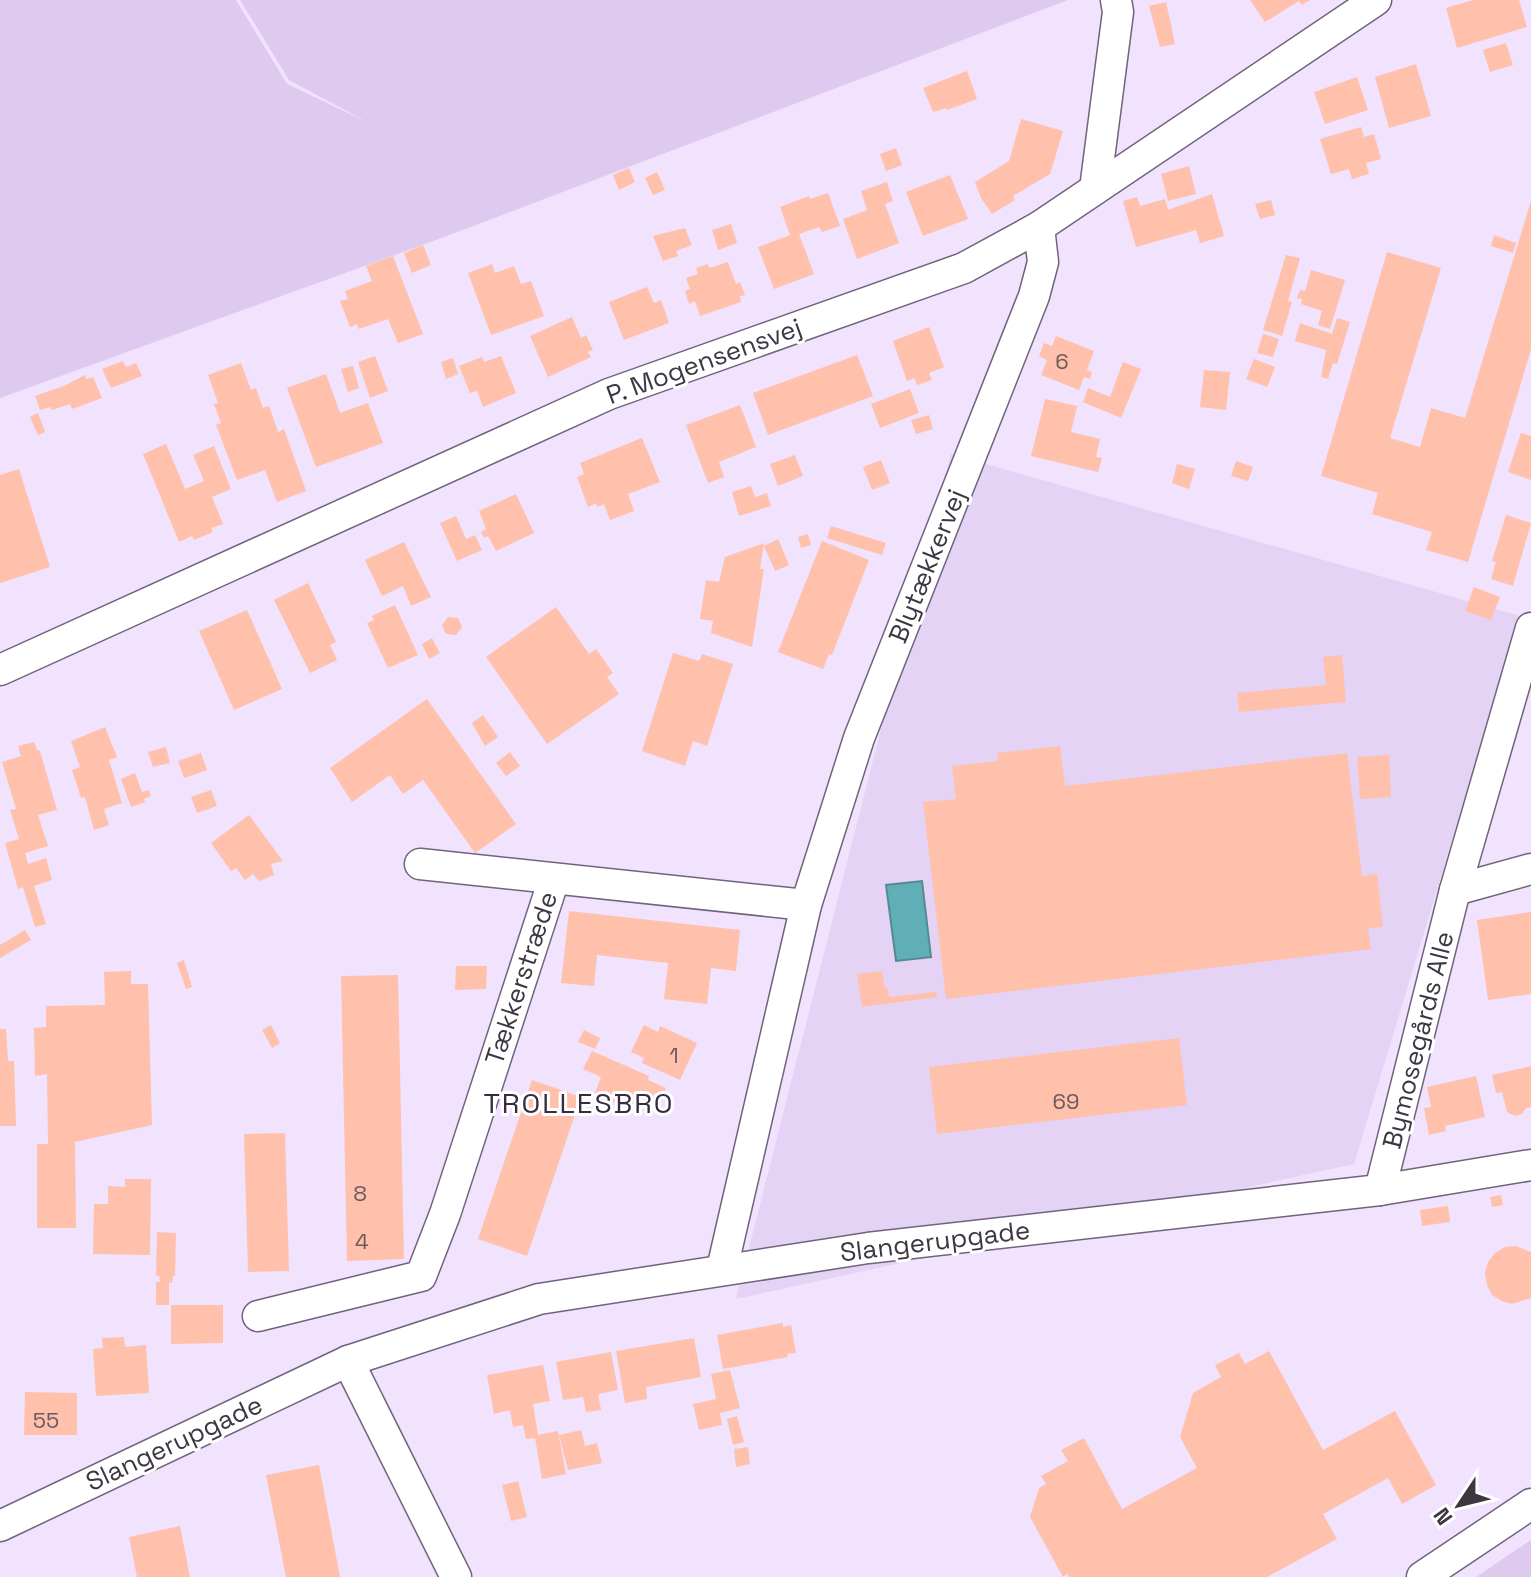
<svg xmlns="http://www.w3.org/2000/svg" width="1531" height="1577" viewBox="0 0 1531 1577" font-family="'Space Grotesk',sans-serif">
<rect width="100%" height="100%" fill="#f1e2fe"/>
<path fill="#e4d3f4" d="M951,454L1520,616L1354,1164L736,1299Z"/>
<g fill="#dec9ef">
<path d="M0,0H236L287,84L369,123L289,80L240,0H1068L436,240L0,398Z"/>
<path d="M1531,1540V1577H1476Z"/>
</g>
<path fill="#60aeb6" stroke="#568a93" stroke-width="2" d="M922,881L931,957L896,961L886,885Z"/>
<g fill="#ffc1ac">
<path d="M1250,0H1310L1302,5L1299,1L1265,22Z"/>
<path d="M1473,0H1519L1527,27L1457,48L1446,8Z"/>
<path d="M1166,2L1175,44L1160,47L1149,6Z"/>
<path d="M1506,43L1513,65L1490,72L1483,50Z"/>
<path d="M1416,64L1431,116L1389,128L1375,77Z"/>
<path d="M967,71L977,99L947,110L946,108L933,112L923,88Z"/>
<path d="M1357,77L1368,110L1325,124L1314,92Z"/>
<path d="M1021,119L1063,131L1050,174L1013,196L1015,200L992,214L981,198L975,182L1009,161Z"/>
<path d="M1361,127L1364,137L1374,134L1381,159L1366,163L1369,174L1352,179L1349,169L1331,174L1320,139Z"/>
<path d="M896,148L902,165L886,171L880,154Z"/>
<path d="M1189,166L1196,194L1168,201L1161,174Z"/>
<path d="M629,168L635,182L619,190L613,175Z"/>
<path d="M657,172L665,190L653,195L645,178Z"/>
<path d="M950,175L968,219L923,236L906,192Z"/>
<path d="M887,182L893,201L885,204L899,243L857,259L843,219L867,210L861,191Z"/>
<path d="M828,193L840,226L822,232L819,227L799,234L814,274L774,289L758,247L790,235L780,207L809,196L810,199Z"/>
<path d="M1212,194L1224,236L1200,243L1196,230L1136,247L1123,201L1137,197L1140,206L1165,199L1168,210Z"/>
<path d="M1271,200L1275,215L1260,219L1255,204Z"/>
<path d="M1531,201V349L1468,562L1426,550L1432,532L1372,514L1378,493L1321,476L1387,252L1441,268L1390,438L1420,447L1431,408L1465,418Z"/>
<path d="M731,224L737,243L718,250L712,230Z"/>
<path d="M685,228L692,245L676,251L678,256L663,261L653,236Z"/>
<path d="M1494,235L1516,243L1513,253L1491,246Z"/>
<path d="M423,245L431,265L412,273L404,253Z"/>
<path d="M1286,255L1300,258L1288,301L1292,302L1282,336L1263,330Z"/>
<path d="M393,256L423,334L398,343L388,319L359,329L357,324L350,327L340,301L348,299L345,291L372,281L366,266Z"/>
<path d="M728,262L736,284L740,282L745,295L740,296L741,302L700,316L695,301L689,304L685,291L690,289L686,278L698,274L696,268L708,264L709,268Z"/>
<path d="M492,264L495,273L514,266L521,284L531,281L544,316L491,335L468,273Z"/>
<path d="M1311,270L1345,280L1330,329L1318,325L1322,311L1301,304L1302,299L1297,298L1300,290L1305,291Z"/>
<path d="M647,287L654,303L661,300L669,323L624,340L609,302Z"/>
<path d="M572,317L581,338L586,335L593,350L588,352L591,357L548,377L530,336Z"/>
<path d="M1337,318L1350,322L1337,364L1333,363L1328,379L1321,377L1326,350L1295,341L1300,323L1332,334Z"/>
<path d="M929,327L944,367L929,373L932,380L917,385L914,378L907,381L893,341Z"/>
<path d="M1263,334L1279,339L1273,357L1257,353Z"/>
<path d="M1056,336L1094,351L1087,370L1092,372L1090,379L1084,377L1079,390L1041,375L1047,360L1039,356L1044,343L1052,346Z"/>
<path d="M857,355L873,396L768,435L753,393Z"/>
<path d="M375,356L388,391L370,398L358,362Z"/>
<path d="M501,356L516,393L483,407L477,391L470,393L459,366L482,357L484,362Z"/>
<path d="M453,358L458,374L446,379L441,362Z"/>
<path d="M1254,359L1275,367L1267,387L1246,379Z"/>
<path d="M123,361L126,367L136,363L142,376L111,388L102,369Z"/>
<path d="M1123,362L1141,369L1121,418L1083,402L1088,388L1110,397Z"/>
<path d="M241,363L251,390L256,388L263,408L269,406L278,432L284,429L306,491L277,502L265,470L237,480L216,425L221,423L214,404L218,403L208,375Z"/>
<path d="M353,366L359,388L348,392L341,369Z"/>
<path d="M1204,370L1230,372L1226,410L1200,407Z"/>
<path d="M326,374L340,413L368,403L383,443L316,467L287,388Z"/>
<path d="M85,375L86,379L93,377L102,398L72,409L70,404L52,410L50,407L40,410L35,396L64,386Z"/>
<path d="M910,389L919,413L880,428L871,404Z"/>
<path d="M1045,399L1077,406L1071,432L1100,439L1096,457L1102,458L1098,472L1031,456Z"/>
<path d="M740,405L756,447L719,462L724,477L708,483L686,425Z"/>
<path d="M38,413L45,432L38,435L30,417Z"/>
<path d="M929,415L933,429L916,434L911,420Z"/>
<path d="M1521,433L1531,436V480L1508,472Z"/>
<path d="M642,438L660,482L628,494L634,511L610,520L604,504L597,507L596,503L588,507L577,477L584,474L580,463Z"/>
<path d="M166,444L185,489L204,481L193,455L214,446L231,489L212,497L223,524L211,528L213,532L194,540L192,536L179,542L143,454Z"/>
<path d="M795,455L803,476L778,486L770,464Z"/>
<path d="M881,460L890,483L872,490L863,467Z"/>
<path d="M1236,461L1253,467L1248,481L1231,476Z"/>
<path d="M1177,464L1195,469L1189,489L1172,483Z"/>
<path d="M19,469L50,567L0,583V475Z"/>
<path d="M751,486L755,497L767,493L771,506L739,516L732,492Z"/>
<path d="M516,494L534,533L496,551L488,536L484,538L481,532L486,529L479,511Z"/>
<path d="M1506,515L1531,523L1513,586L1491,579L1496,562L1492,561Z"/>
<path d="M456,516L466,539L475,535L482,550L457,561L440,523Z"/>
<path d="M831,526L886,543L882,555L827,538Z"/>
<path d="M808,534L811,545L801,548L798,537Z"/>
<path d="M778,539L789,565L775,571L764,546Z"/>
<path d="M822,541L869,560L832,655L829,654L823,669L778,652Z"/>
<path d="M404,542L431,597L411,606L403,586L382,596L365,560Z"/>
<path d="M764,543L760,569H764L752,647L711,633L713,621L700,619L706,580L719,582L725,557Z"/>
<path d="M308,583L336,642L330,645L337,660L310,673L274,600Z"/>
<path d="M1474,587L1500,597L1491,620L1465,611Z"/>
<path d="M395,605L418,655L388,668L367,623L374,620L372,616Z"/>
<path d="M556,607L589,654L596,649L613,673L607,677L619,694L547,744L486,657Z"/>
<path d="M247,610L282,689L234,710L199,631Z"/>
<path d="M448,617L458,618L462,627L456,635L446,634L442,625Z"/>
<path d="M432,638L440,653L429,659L422,644Z"/>
<path d="M673,653L699,661L702,654L733,664L707,746L693,741L685,766L642,751Z"/>
<path d="M1342,655L1346,702L1239,712L1237,693L1326,685L1323,657Z"/>
<path d="M427,699L516,824L475,853L423,780L403,794L390,775L352,802L330,768Z"/>
<path d="M483,715L498,737L485,746L472,723Z"/>
<path d="M105,727L117,757L109,760L122,803L104,809L109,825L94,830L85,797L81,798L72,770L80,767L71,741Z"/>
<path d="M34,742L37,750L40,751L57,810L38,815L48,846L25,853L28,864L46,858L52,880L34,886L46,924L35,927L23,887L18,889L5,843L19,839L10,810L16,809L2,762L21,756L18,746Z"/>
<path d="M1060,746L1065,786L1347,753L1362,876L1377,874L1383,927L1368,928L1371,949L946,999L923,802L956,799L952,766L998,761L997,753Z"/>
<path d="M166,747L170,763L153,767L148,752Z"/>
<path d="M510,752L520,766L506,776L496,763Z"/>
<path d="M201,753L207,770L184,778L178,761Z"/>
<path d="M1389,755L1391,797L1360,799L1357,757Z"/>
<path d="M135,773L142,792L149,790L151,796L144,799L145,802L131,807L121,779Z"/>
<path d="M211,790L217,806L197,813L191,797Z"/>
<path d="M249,815L283,861L271,864L274,875L259,881L253,874L245,880L236,868L231,871L211,843Z"/>
<path d="M569,911L740,930L736,971L711,968L707,1004L664,999L668,963L597,955L594,986L561,983Z"/>
<path d="M1531,912V994L1488,1000L1477,920Z"/>
<path d="M25,930L31,940L0,958V945Z"/>
<path d="M184,960L192,987L186,989L177,963Z"/>
<path d="M456,966H487L486,989L455,990Z"/>
<path d="M131,971V984H148L152,1125L75,1142L76,1228H37V1144H48L47,1074L35,1076L34,1028L46,1027V1006L105,1005L104,972Z"/>
<path d="M882,971L885,988H888L889,997L936,992L937,997L862,1007L857,974Z"/>
<path d="M398,975L404,1259L347,1261L341,976Z"/>
<path d="M271,1025L280,1043L272,1048L262,1030Z"/>
<path d="M644,1025L658,1032L660,1026L697,1043L680,1080L642,1063L644,1058L631,1052Z"/>
<path d="M0,1029H6L8,1061H14L16,1126H0Z"/>
<path d="M584,1030L600,1038L595,1049L578,1042Z"/>
<path d="M1179,1038L1187,1105L937,1134L929,1067Z"/>
<path d="M592,1051L649,1076L648,1080L666,1088L659,1103L641,1094L633,1111L595,1093L601,1077L583,1069Z"/>
<path d="M1531,1066V1107L1526,1108L1522,1114L1515,1116L1507,1112L1502,1092L1496,1093L1492,1075Z"/>
<path d="M1476,1076L1485,1117L1445,1126L1446,1131L1429,1135L1424,1108L1431,1107L1427,1087Z"/>
<path d="M532,1080L581,1097L527,1256L478,1239Z"/>
<path d="M285,1133L289,1271L248,1272L244,1134Z"/>
<path d="M125,1179H151L150,1255L93,1254L94,1204H108V1186L125,1187Z"/>
<path d="M1501,1195L1503,1205L1492,1207L1490,1197Z"/>
<path d="M1448,1206L1450,1222L1422,1226L1420,1210Z"/>
<path d="M157,1232L176,1233L175,1276H173L172,1283H169V1305H156V1282H160L159,1276H156Z"/>
<path d="M1516,1246L1531,1252V1298L1512,1304L1502,1301L1492,1295L1487,1285L1485,1273L1488,1262L1495,1253L1505,1247Z"/>
<path d="M171,1305H223V1343L171,1344Z"/>
<path d="M783,1323V1327L791,1325L796,1353L787,1354L788,1357L723,1369L717,1335Z"/>
<path d="M124,1337L125,1347L146,1345L149,1393L96,1396L93,1349L103,1348L102,1338Z"/>
<path d="M694,1338L701,1377L646,1387L647,1399L625,1403L616,1351Z"/>
<path d="M1269,1351L1323,1450L1395,1411L1436,1485L1402,1504L1388,1478L1323,1514L1337,1539L1267,1577H1069L1067,1574L1063,1577L1030,1517L1039,1488L1046,1484L1041,1476L1068,1461L1061,1450L1084,1438L1122,1509L1197,1468L1180,1437L1193,1393L1221,1377L1215,1365L1239,1353L1245,1364Z"/>
<path d="M611,1352L618,1390L598,1394L601,1410L586,1412L583,1397L563,1400L556,1362Z"/>
<path d="M543,1365L550,1401L533,1404L538,1435L558,1431L566,1474L542,1479L535,1438L526,1439L523,1425L513,1427L510,1410L494,1414L487,1375Z"/>
<path d="M730,1370L740,1408L720,1413L722,1425L699,1430L693,1404L716,1399L711,1374Z"/>
<path d="M25,1392L77,1393V1435H24Z"/>
<path d="M737,1416L744,1442L733,1445L727,1419Z"/>
<path d="M581,1430L585,1446L597,1443L602,1463L568,1470L559,1435Z"/>
<path d="M748,1447L750,1464L736,1467L734,1449Z"/>
<path d="M319,1465L340,1577H286L266,1475Z"/>
<path d="M518,1481L527,1517L511,1521L502,1485Z"/>
<path d="M180,1526L190,1577H137L129,1537Z"/>
</g>
<g fill="none" stroke-linecap="round" stroke-linejoin="round">
<defs>
<g id="minor">
<path d="M1095,189L1118,12L1116,0"/>
<path d="M0,670L609,394L964,268L1039,227L1376,0"/>
<path d="M420,864L806,905"/>
<path d="M1455,890L1531,869"/>
<path d="M1380,1190L1455,890L1531,628"/>
<path d="M722,1269L806,905L859,738L1034,296L1043,262L1039,227"/>
<path d="M258,1316L421,1276L445,1214L554,879"/>
<path d="M348,1361L456,1577"/>
<path d="M0,1526L348,1361L539,1299L868,1248L1380,1190L1531,1165"/>
<path d="M1422,1577L1531,1504"/>
</g>
</defs>
<use href="#minor" stroke="#70637b" stroke-width="33"/>
<use href="#minor" stroke="#fff" stroke-width="30"/>
</g>
<g text-anchor="middle" dominant-baseline="central" stroke-width="6" stroke-linejoin="round" paint-order="stroke">
<g font-size="22" fill="#6e5a5c">
<text x="1062" y="361">6</text>
<text x="674" y="1055">1</text>
<text x="1066" y="1101">69</text>
<text x="360" y="1193">8</text>
<text x="362" y="1241">4</text>
<text x="46" y="1420">55</text>
</g>
<g font-size="26" fill="#3d3742" stroke="#fff">
<text transform="translate(704 361) rotate(-20)">P. Mogensensvej</text>
<text transform="translate(927 566) rotate(-68)">Blytækkervej</text>
<text transform="translate(521 978) rotate(-72)">Tækkerstræde</text>
<text transform="translate(1418 1040) rotate(-76)">Bymosegårds Alle</text>
<text transform="translate(935 1241) rotate(-7)">Slangerupgade</text>
<text transform="translate(174 1443) rotate(-25)">Slangerupgade</text>
</g>
<g font-size="28" letter-spacing="2" fill="#372b40" stroke="#fff">
<text x="579" y="1103">TROLLESBRO</text>
</g>
</g>
<g transform="translate(1459 1505) rotate(235)" stroke="#ffffff" stroke-width="6" paint-order="stroke">
<path d="M0-6L14 30L0 20L-14 30Z" fill="#3d3742"/>
<text y="-12" font-size="22" font-weight="bold" text-anchor="middle" fill="#3d3742">N</text>
</g>
</svg>
